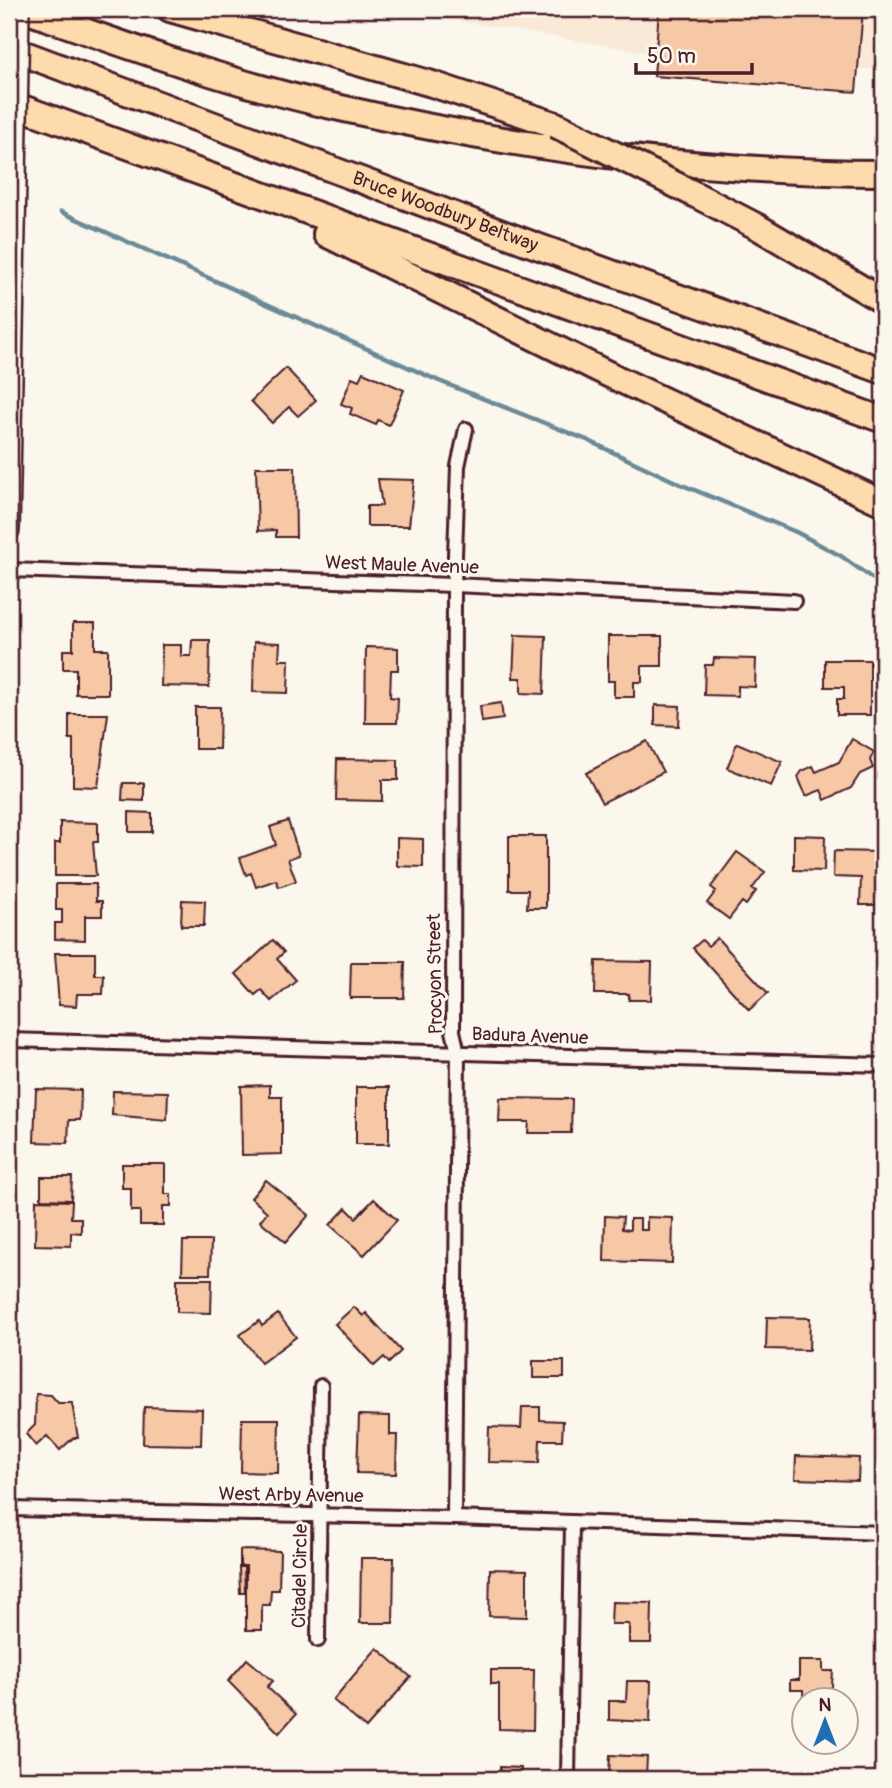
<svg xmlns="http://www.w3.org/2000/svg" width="892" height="1788" viewBox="0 0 892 1788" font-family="Pangolin,sans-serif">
<rect width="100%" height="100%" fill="#fbf7ec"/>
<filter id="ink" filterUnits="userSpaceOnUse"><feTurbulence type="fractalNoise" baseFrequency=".0143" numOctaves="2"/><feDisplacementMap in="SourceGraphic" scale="14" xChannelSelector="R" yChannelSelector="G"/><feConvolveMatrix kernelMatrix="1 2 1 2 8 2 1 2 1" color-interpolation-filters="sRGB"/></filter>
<g filter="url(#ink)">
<path fill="#fae9d7" d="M387,9H883V70L657,54Z"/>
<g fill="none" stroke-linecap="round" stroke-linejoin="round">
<path stroke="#6b8a96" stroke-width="4.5" d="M61,212L439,381L587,440L680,484L796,532L841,556L883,586"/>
</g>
<g fill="#f6c8a5" stroke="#4a1f2b" stroke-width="2">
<path d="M659,9H863L856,92L654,76Z"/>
<path d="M286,368L316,400L298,416L289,407L272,423L251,401Z"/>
<path d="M363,372L404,390L389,425L378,420L376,425L350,414L352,408L341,404L352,377L359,380Z"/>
<path d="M256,467H295L296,537H276V530L258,531Z"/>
<path d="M378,479L414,480L409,526H367V506H382Z"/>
<path d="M73,623H95V649H108V694H76V669H63V650H73Z"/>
<path d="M515,635L546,636L544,694L521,693V678H513Z"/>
<path d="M608,636H662V666H642V682H634V697H614V681H608Z"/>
<path d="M192,640H210L209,687L161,686L162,645H181V656H191Z"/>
<path d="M254,642L280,643L279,660H289L288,693L253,692Z"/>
<path d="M366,647L398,648V670H391L390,697L398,698L397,723H365Z"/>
<path d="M714,658L756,659L755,687L738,686V696L704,695L705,665H713Z"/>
<path d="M825,660H870V715H837V699H844V687H825Z"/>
<path d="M501,703L503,719L482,722L480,706Z"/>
<path d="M655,705L680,706L679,726L655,725Z"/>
<path d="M195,707H220L219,749H195Z"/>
<path d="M69,714H108L98,787L73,786V739H69Z"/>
<path d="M852,739L874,752L870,760L873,768L860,774L851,788L825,800L821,790L806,796L798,777L802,771L813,766L816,772L839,762Z"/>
<path d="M647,741L663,772L602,803L586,773Z"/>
<path d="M737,743L782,762L771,786L727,768Z"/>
<path d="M337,759L398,760V780H382V801L336,800Z"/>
<path d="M123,783H144V801L122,800Z"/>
<path d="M129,812L152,813V832H129Z"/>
<path d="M288,821L299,855L288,859L296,881L279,887L276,880L256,887L251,873L246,875L240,858L276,845L270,827Z"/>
<path d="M60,822L98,823V842H93L96,876H55V843H60Z"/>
<path d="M794,835L825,836L824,871L794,870Z"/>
<path d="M509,836H546V908H527L528,890H509Z"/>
<path d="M397,838L423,839V867L397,866Z"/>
<path d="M834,851L879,852L878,905H860L861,878L833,877Z"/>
<path d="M737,852L765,872L752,889L756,891L746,905L742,902L729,919L707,903L716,891L711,887Z"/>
<path d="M56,884H96V901H102V916H85V940L55,939V923H62V910H56Z"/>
<path d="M182,900L205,901L204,926H181Z"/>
<path d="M717,938L768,993L749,1010L693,948L702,940L708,946Z"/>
<path d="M273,940L284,952L277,959L296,980L271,1001L261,990L255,995L236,974Z"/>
<path d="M55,953H95V975H104L103,994H77L76,1006L59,1005Z"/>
<path d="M596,961L652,962L651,1000H629V994H595Z"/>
<path d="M351,962H405L404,998H350Z"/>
<path d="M270,1085V1097H282V1154L242,1155L241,1086Z"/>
<rect x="356" y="1087" width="33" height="57"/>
<path d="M36,1089L81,1090L80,1120H69L68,1143L34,1142Z"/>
<path d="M113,1091L168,1092L167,1120L112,1115Z"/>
<path d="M500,1098L572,1099L571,1133H528L529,1122H499Z"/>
<path d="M122,1164H165V1194H171V1206H163V1225H140V1211H131V1188H122Z"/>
<path d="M41,1177H72L71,1200L41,1199Z"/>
<path d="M266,1180L309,1215L286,1242L260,1221L267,1212L251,1198Z"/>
<path d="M374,1199L397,1220L364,1255L330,1225L346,1208L356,1218Z"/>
<path d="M36,1200L72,1201L71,1218H81V1233L71,1232V1246L35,1245Z"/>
<path d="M605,1216L623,1217L622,1229L630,1230V1219H640V1230H647V1217L673,1218L672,1263L604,1261Z"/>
<path d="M183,1241H211L210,1274H182Z"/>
<path d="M177,1279H212L211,1313L177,1312Z"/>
<path d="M354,1307L363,1316L366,1313L401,1351L389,1363L384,1357L374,1366L335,1324Z"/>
<path d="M278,1314L296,1337L261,1363L240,1335L259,1321L262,1326Z"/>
<path d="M767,1317L810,1318L809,1350L766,1349Z"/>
<rect x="533" y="1361" width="31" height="17"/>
<path d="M36,1394L51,1395L58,1403H72L78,1438H73L60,1450L47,1436L36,1446L26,1434L35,1425Z"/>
<path d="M144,1407L202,1409L201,1445L143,1444Z"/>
<path d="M522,1407H540V1420L563,1421L562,1440H540L539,1463L488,1462L489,1427L521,1428Z"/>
<path d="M359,1415L390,1416V1435H397L396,1474L357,1473Z"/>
<path d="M242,1419H279L278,1473L241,1472Z"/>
<path d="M796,1456L859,1458L858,1481L795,1479Z"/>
<path d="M240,1550L280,1551L279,1590H271L270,1605H262V1630H246V1566H240Z"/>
<path d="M361,1558H394L393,1623H360Z"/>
<path d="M239,1567H244L245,1593H240Z"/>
<path d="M490,1569L527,1570V1617L489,1616Z"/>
<path d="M612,1602L652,1603L651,1643H629V1624H611Z"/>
<path d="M377,1648L411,1677L366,1728L333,1700Z"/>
<path d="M247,1659L273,1681L267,1687L296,1714L279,1733L228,1681Z"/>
<path d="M799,1661H823V1671H833L831,1700H804V1719L803,1690H790V1680H799Z"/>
<path d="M491,1670H534L533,1730L499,1729V1684H491Z"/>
<path d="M627,1681H651L650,1722L609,1720V1701H626Z"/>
<path d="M610,1755L647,1757L646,1776L609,1775Z"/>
<path d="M500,1767L521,1768L520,1779H500Z"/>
</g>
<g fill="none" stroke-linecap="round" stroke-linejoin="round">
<defs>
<g id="minor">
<path d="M9,570L454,585L794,601"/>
<path d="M9,1040L883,1065"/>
<path d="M9,1509L454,1518L883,1533"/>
<path d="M454,1518L458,1053L453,1031L454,585L458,466L466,429"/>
<path d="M318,1640L321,1386"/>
<path d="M568,1779L572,1522"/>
</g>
<path id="secondary" d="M9,530L16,180"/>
<g id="motorway">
<path d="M22,9C125,45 229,83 336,107C514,148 700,172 883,173"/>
<path d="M170,9L432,84L556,125"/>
<path id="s1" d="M9,48L534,245L883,371"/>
<path d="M9,103L883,420"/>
<path d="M694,194L756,226L883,301"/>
<path d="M326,234L612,376L883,503"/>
</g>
</defs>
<use href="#minor" stroke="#4a1f2b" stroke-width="18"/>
<use href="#secondary" stroke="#4a1f2b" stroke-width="24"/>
<use href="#motorway" stroke="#4a1f2b" stroke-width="30"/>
<use href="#minor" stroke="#fbf7ec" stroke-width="12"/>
<use href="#secondary" stroke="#fbf7ec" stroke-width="19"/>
<use href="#motorway" stroke="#fedbac" stroke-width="24"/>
<defs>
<path id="secondary-bridge" d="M16,180L19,9"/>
<path id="motorway-bridge" d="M556,125L694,194"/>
</defs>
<use href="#secondary-bridge" stroke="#4a1f2b" stroke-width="24" stroke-linecap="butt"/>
<use href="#motorway-bridge" stroke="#4a1f2b" stroke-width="30" stroke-linecap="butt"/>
<use href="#secondary-bridge" stroke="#fbf7ec" stroke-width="19"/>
<use href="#motorway-bridge" stroke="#fedbac" stroke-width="24"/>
</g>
</g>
<g text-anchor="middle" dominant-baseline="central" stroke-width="6" stroke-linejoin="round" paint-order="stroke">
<g font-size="19" fill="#4a1f2b" stroke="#fbf7ec">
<text stroke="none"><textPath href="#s1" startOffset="466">Bruce Woodbury Beltway</textPath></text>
<text transform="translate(402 565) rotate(2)">West Maule Avenue</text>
<text transform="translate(435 974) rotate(-91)">Procyon Street</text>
<text transform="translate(530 1036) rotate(2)">Badura Avenue</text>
<text transform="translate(291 1495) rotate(1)">West Arby Avenue</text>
<text transform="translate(300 1576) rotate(-89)">Citadel Circle</text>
</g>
</g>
<rect width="892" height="1788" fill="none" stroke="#fbf7ec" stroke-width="35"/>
<rect x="18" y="18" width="857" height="1753" fill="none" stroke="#4a1f2b" stroke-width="2.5" filter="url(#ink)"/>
<g transform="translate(825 1721)"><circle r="33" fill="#fbf7ec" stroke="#b4a19f" stroke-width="2"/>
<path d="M0-5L12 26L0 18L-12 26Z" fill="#1f6fb2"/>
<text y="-10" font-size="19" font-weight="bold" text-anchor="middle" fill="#4a1f2b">N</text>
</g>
<path d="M636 63v10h116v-10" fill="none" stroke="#4a1f2b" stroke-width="3.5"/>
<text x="647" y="63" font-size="21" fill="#4a1f2b" stroke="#fbf7ec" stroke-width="5" paint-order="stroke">50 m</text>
</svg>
